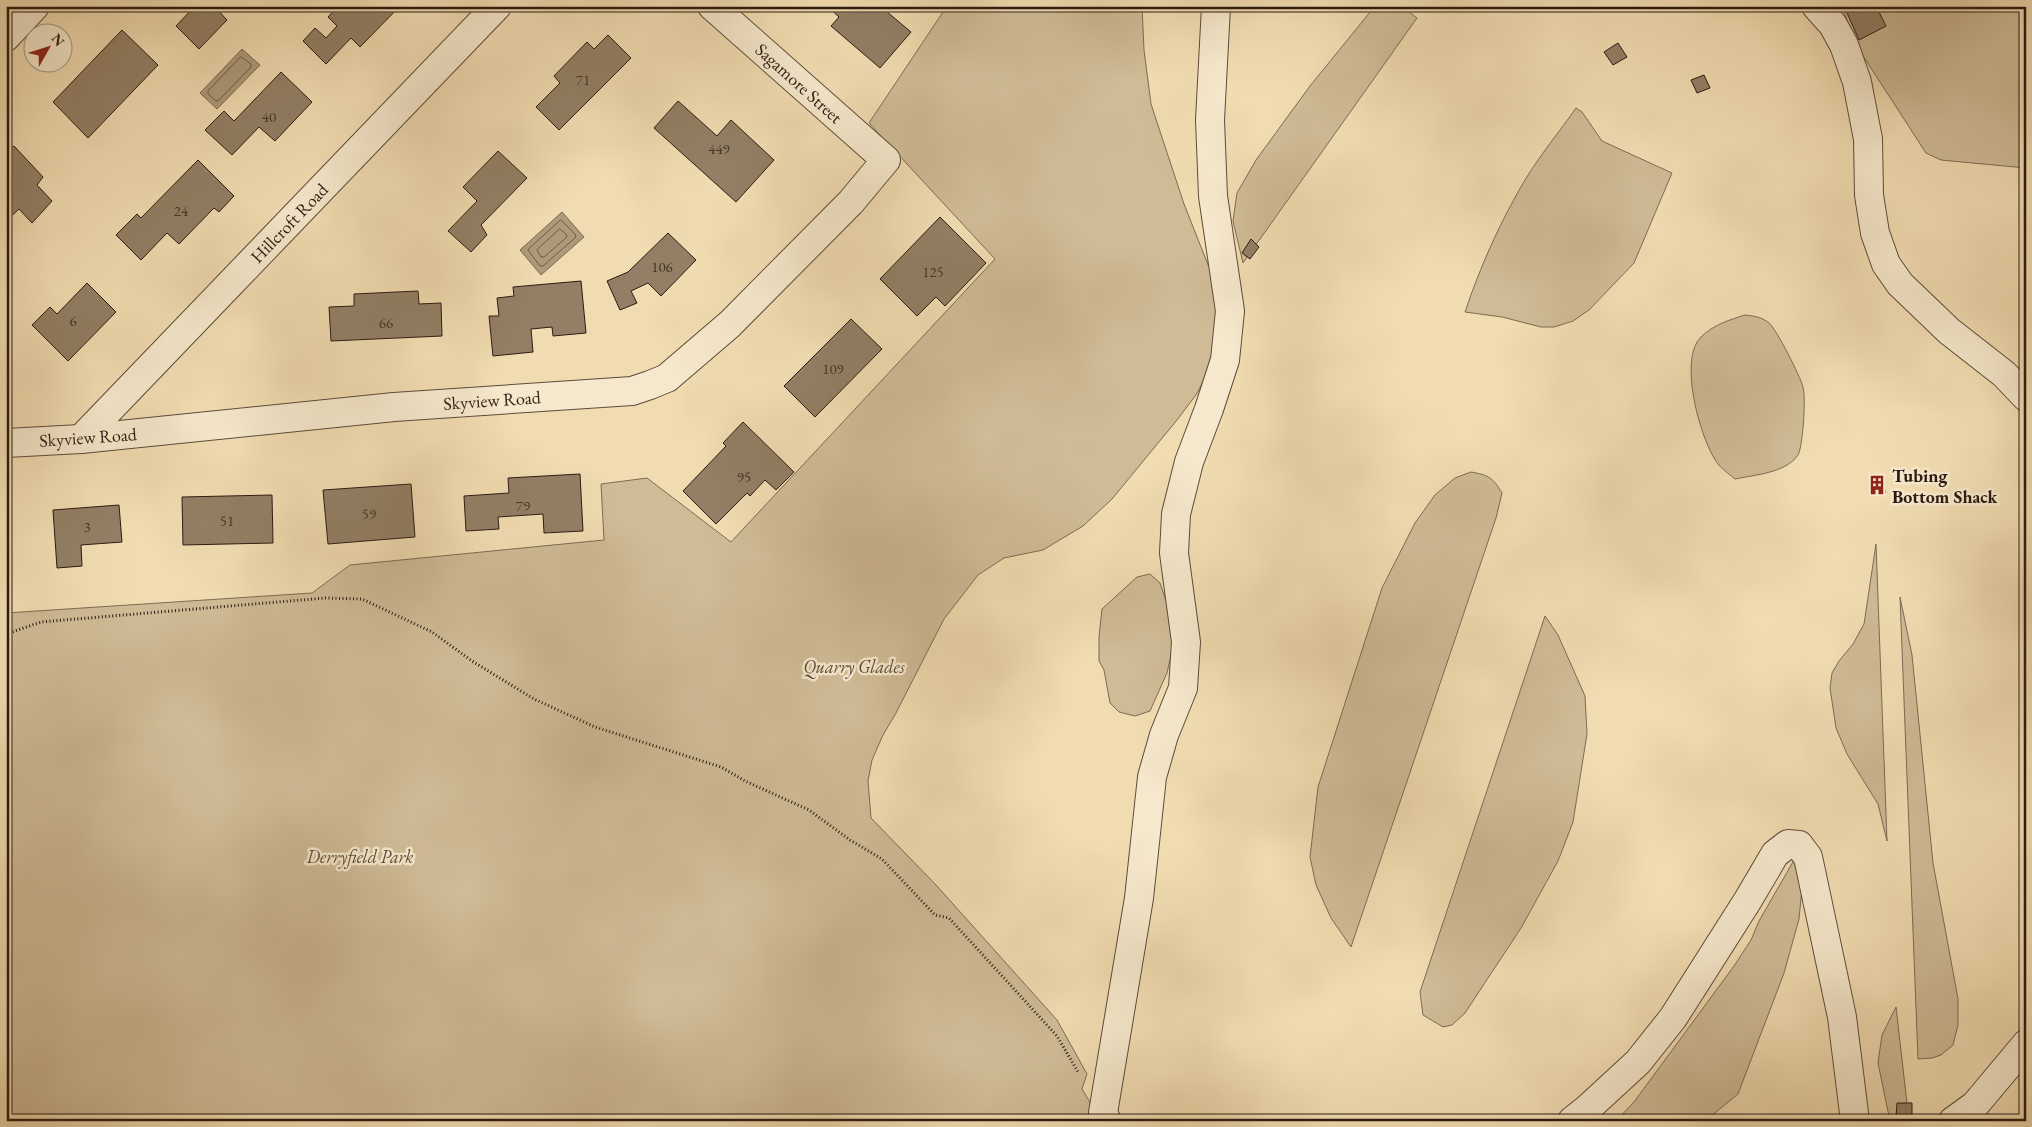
<svg xmlns="http://www.w3.org/2000/svg" width="2032" height="1127" viewBox="0 0 2032 1127" font-family="'EB Garamond',serif">
<rect width="100%" height="100%" fill="#f1dcb1"/>
<filter id="stains"><feTurbulence type="fractalNoise" baseFrequency=".004" numOctaves="4"/><feColorMatrix values="0 0 0 0 .2 0 0 0 0 .09 0 0 0 0 .02 0 0 0 .5 -.17"/></filter>
<radialGradient id="worn" r=".72"><stop offset=".6" stop-color="#630" stop-opacity="0"/><stop offset="1" stop-color="#630" stop-opacity=".3"/></radialGradient>
<g fill="#cfbb96" stroke="#7d6b54">
<path d="M947,6H1142L1144,50L1151,104L1184,204L1216,285L1219,326L1209,370L1196,395L1177,420L1112,499L1083,526L1043,550L1004,558L978,575L944,619L896,713L883,735L872,760L868,781L871,818L936,885L1057,1020L1087,1074L1082,1089L1096,1112V1121H6V613L312,593L350,565L604,540L601,484L647,478L731,542L995,259L869,123Z"/>
<path d="M1375,6H1401L1417,18L1243,263L1233,221L1237,193L1256,160L1310,86Z"/>
<path d="M1842,6H2026V168L1941,160L1926,153L1856,45Z"/>
<path d="M1576,108L1582,112L1602,141L1672,173L1634,263L1589,310L1573,321L1554,327H1541L1502,317L1465,312C1480,267 1501,220 1525,180C1540,155 1560,131 1576,108Z"/>
<path d="M1745,315C1754,316 1762,317 1769,323C1777,330 1800,376 1803,387C1806,398 1803,446 1798,455C1786,473 1754,475 1735,479C1729,474 1720,468 1716,461C1700,438 1678,359 1701,337C1713,325 1729,320 1745,315Z"/>
<path d="M1471,472C1489,475 1493,478 1502,493L1496,518L1351,947L1331,918L1316,885L1310,857L1318,787L1382,588L1415,523L1435,495L1455,478Z"/>
<path d="M1876,544L1887,841L1878,804L1847,754L1836,728L1830,688L1832,673L1839,661L1853,644L1864,624Z"/>
<path d="M1150,574L1160,583L1168,607L1174,642L1167,673L1150,711L1135,716L1119,712L1110,703L1104,670L1099,661V637L1102,609L1137,577Z"/>
<path d="M1900,597L1912,655L1933,863L1958,999V1025L1953,1045L1941,1055L1932,1058L1918,1059Z"/>
<path d="M1545,616L1558,635L1585,696L1587,734L1573,822L1558,861L1521,928L1465,1013L1452,1025L1443,1027L1423,1015L1420,992Z"/>
<path d="M1794,860L1802,888L1799,919L1784,973L1738,1094L1705,1121H1616L1634,1102L1734,966L1751,940L1759,921Z"/>
<path d="M1896,1007L1909,1121H1890L1878,1063L1882,1035Z"/>
</g>
<g fill="#ae9a7b" stroke="#7a6751">
<path d="M242,49L260,65L217,109L200,93Z"/>
<path d="M562,212L584,237L541,275L520,250Z"/>
</g>
<g fill="none" stroke-linecap="round" stroke-linejoin="round">
<g stroke="#6c5a46" stroke-width="1">
<path d="M241,57L251,64V67L219,100L216,101L208,94V91Z"/>
<path d="M561,220L575,234L576,237L543,266H540L528,250Z"/>
<path d="M560,229L566,234L567,237L544,257H541L537,250Z"/>
</g>
</g>
<g fill="#927f65" stroke="#2b1b12">
<path d="M195,6H214L227,20L199,49L176,26Z"/>
<path d="M338,6H400L360,47L351,38L326,64L303,41L315,28L326,38L337,26L328,17Z"/>
<path d="M827,6H880L911,32L880,68L831,26L839,17Z"/>
<path d="M1844,6H1876L1886,26L1859,40Z"/>
<path d="M122,30L158,65L88,138L53,102Z"/>
<path d="M608,35L631,58L559,130L536,107L560,83L554,76L587,42L594,49Z"/>
<path d="M1618,43L1627,57L1613,65L1604,52Z"/>
<path d="M281,72L312,102L275,141L259,127L232,155L205,130L224,111L234,121Z"/>
<path d="M1704,75L1710,88L1697,93L1691,80Z"/>
<path d="M678,101L717,136L731,120L774,160L736,202L654,128Z"/>
<path d="M14,146L43,177L37,185L52,201L32,223L19,209L6,221V154Z"/>
<path d="M498,151L527,178L481,225L487,235L471,252L448,231L477,201L463,187Z"/>
<path d="M198,160L234,196L219,212L214,208L179,244L167,233L141,260L116,235L137,214L141,218Z"/>
<path d="M940,217L986,263L945,306L936,297L917,316L880,279Z"/>
<path d="M668,233L696,260L661,296L648,283L631,291L637,303L620,310L607,281L628,272Z"/>
<path d="M1251,239L1259,247L1250,259L1242,253Z"/>
<path d="M581,281L586,333L553,336L552,327L531,329L533,352L493,356L489,316H499L497,298L514,296L513,287Z"/>
<path d="M87,283L116,312L68,361L32,325L50,307L57,314Z"/>
<path d="M418,291L419,304L441,303L442,336L331,341L329,307L354,306V294Z"/>
<path d="M851,319L882,349L815,417L784,386Z"/>
<path d="M743,422L794,472L776,490L765,480L750,496L747,493L716,524L683,491L726,446L723,443Z"/>
<path d="M580,474L583,531L544,533L543,514L498,517L499,529L466,531L464,496L509,493L508,478Z"/>
<path d="M1870,478H1883L1885,493H1870Z"/>
<path d="M411,484L415,537L328,544L323,490Z"/>
<path d="M272,495L273,543L183,545L182,497Z"/>
<path d="M119,505L122,542L81,545L82,566L57,568L53,510Z"/>
<path d="M1897,1103H1912V1117L1896,1118Z"/>
</g>
<g fill="none" stroke-linecap="round" stroke-linejoin="round">
<defs>
<g id="minor">
<path d="M1816,6L1833,25L1844,45L1857,82L1868,139L1869,195L1875,233L1886,264L1900,284L1949,331L2004,374L2026,397"/>
<path d="M6,37L35,6"/>
<path d="M81,439L497,6"/>
<path d="M6,443L81,439L394,407L632,391L650,385L667,378L730,324L851,202L886,160L712,6"/>
<path d="M1107,1121L1103,1113L1139,898L1152,777L1164,735L1183,688L1186,642L1174,553L1176,514L1189,462L1209,409L1225,360L1230,311L1213,196L1210,120L1216,6"/>
<path d="M1572,1121L1587,1109L1638,1062L1673,1018L1748,900L1775,854L1788,844L1799,845L1808,857L1842,1017L1855,1121"/>
<path d="M1953,1121L1975,1105L2026,1044"/>
</g>
</defs>
<use href="#minor" stroke="#5c4b3a" stroke-width="30"/>
<path stroke="#2b1b12" stroke-width="3" stroke-dasharray="1 2.5" stroke-linecap="butt" d="M6,634L41,622L325,598L362,599L432,632L472,661L534,699L595,727L721,767L745,781L809,810L850,840L882,859L935,915L949,918L1057,1036L1078,1072"/>
<use href="#minor" stroke="#f6e8cc" stroke-width="28"/>
</g>
<defs>
<symbol id="building-bare" viewBox="-9 -9 18 18"><path d="M-4-6H4V6H1V3H-1V6H-4ZM-2.5-4.3h1.7v1.8h-1.7ZM.8-4.3h1.7v1.8H.8ZM-2.5-1h1.7V.8h-1.7ZM.8-1h1.7V.8H.8Z" fill="#8f2418" stroke="#f6e8cc" stroke-width="2.5" paint-order="stroke"/></symbol>
</defs>
<g fill-rule="evenodd">
<use href="#building-bare" x="1863" y="471" width="28" height="28"/>
</g>
<g text-anchor="middle" dominant-baseline="central" stroke-width="5" stroke-linejoin="round" paint-order="stroke">
<g font-size="15" fill="#453427">
<text x="583" y="79">71</text>
<text x="269" y="116">40</text>
<text x="719" y="148">449</text>
<text x="181" y="210">24</text>
<text x="662" y="266">106</text>
<text x="933" y="271">125</text>
<text x="73" y="320">6</text>
<text x="386" y="322">66</text>
<text x="833" y="368">109</text>
<text x="744" y="476">95</text>
<text x="523" y="505">79</text>
<text x="369" y="513">59</text>
<text x="227" y="520">51</text>
<text x="87" y="526">3</text>
</g>
<g font-size="18" fill="#2b1b12" stroke="#f6e8cc">
<text transform="translate(799 83) rotate(42)">Sagamore Street</text>
<text transform="translate(289 223) rotate(-46)">Hillcroft Road</text>
<text transform="translate(492 400) rotate(-4)">Skyview Road</text>
<text transform="translate(88 437) rotate(-4)">Skyview Road</text>
</g>
<g font-size="18" font-weight="bold" fill="#2b1b12" stroke="#f6e8cc" text-anchor="start">
<text x="1892" y="475">Tubing<tspan x="1892" dy="21">Bottom Shack</tspan></text>
</g>
<g font-size="18" font-style="italic" fill="#5c4b3a" stroke="#f6e8cc">
<text x="854" y="666">Quarry Glades</text>
<text x="360" y="856">Derryfield Park</text>
</g>
</g>
<rect width="2032" height="1127" fill="none" stroke="#f1dcb1" stroke-width="25"/>
<rect x="8" y="8" width="2017" height="1112" fill="none" stroke="#2b1b12" stroke-width="2.5"/>
<rect x="12" y="12" width="2007" height="1102" fill="none" stroke="#2b1b12"/>
<g transform="translate(48 48) rotate(51)"><circle r="24" fill="#f6e8cc" stroke="#a59682"/>
<path d="M0-4L9 19L0 12L-9 19Z" fill="#8f2418"/>
<text y="-8" font-size="14" font-weight="bold" text-anchor="middle" fill="#2b1b12">N</text>
</g>
<rect width="100%" height="100%" filter="url(#stains)"/>
<rect width="100%" height="100%" fill="url(#worn)"/>
</svg>
